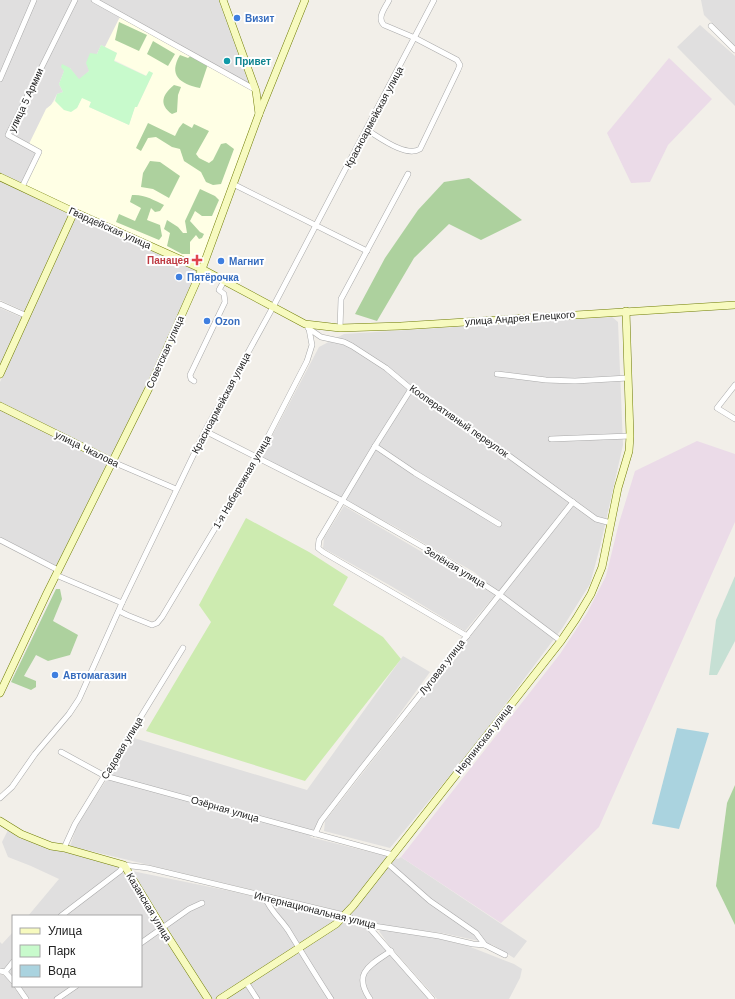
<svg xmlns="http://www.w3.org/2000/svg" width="735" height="999" viewBox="0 0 735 999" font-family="Arial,sans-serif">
<rect width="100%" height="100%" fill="#f2efe9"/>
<g fill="#e0dfdf">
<path d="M0,0H223L256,91L121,15L105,47L101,45L89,71L79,80L70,68L64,71L59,84L63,92L57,94L51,105L46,109L39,152L22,187L0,177Z"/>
<path d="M701,0H735V46L704,15Z"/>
<path d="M700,25L735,56V106L677,47Z"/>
<path d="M0,180L71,213L26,312L0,300Z"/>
<path d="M76,216L199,270L149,381L111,459L0,403V382Z"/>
<path d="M0,308L23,318L0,368Z"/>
<path d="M612,317L618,322L623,445L600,547L590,584L563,627L471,750L390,848L324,831L325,821L502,596L474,572L394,526L261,457L319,347L344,334Z"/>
<path d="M0,409L109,463L57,567L0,537Z"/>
<path d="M344,506L495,595L465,631L391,586L323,548L324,538Z"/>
<path d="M403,656L430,672L310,837L398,859L401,857L527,941L514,958L493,945L479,941L442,933L385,926L340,911L70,846L78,823L134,738L307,790Z"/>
<path d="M8,830L19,838L42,845L119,866L204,999H26L17,986H141V916H28L59,879L31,866L8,857L2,842Z"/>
<path d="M132,871L230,891L300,907L364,925L410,975L428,999H212Z"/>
<path d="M381,929L432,937L468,946L514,964L522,969L520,978L509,999H437L388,944L379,931Z"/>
<path d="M13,932V981L0,971V942L2,944Z"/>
<path d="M0,974L5,976L23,999H0Z"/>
</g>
<g fill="#ebdbe8">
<path d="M669,58L712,99L668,145L650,182L631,183L607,133Z"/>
<path d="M697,441L735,454V522L599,827L501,923L401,857L560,654L587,613L606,576L619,523L635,471Z"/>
</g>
<path fill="#ffffe5" d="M121,15L256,91L259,114L202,269L22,187L39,152L28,146L46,109L51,105L55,100L77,108L82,97L91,102L89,107L129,125L135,106L137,107L153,73L147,76L114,60L117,53L105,47Z"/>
<path fill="#cdebb0" d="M246,518L309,552L348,577L333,605L383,637L401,659L305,781L146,731L211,622L199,605Z"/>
<g fill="#add19e">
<path d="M119,22L147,35L139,51L115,40Z"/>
<path d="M153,41L175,54L168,66L147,54Z"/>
<path d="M180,55L188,58L192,55L208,64L200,88C180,84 168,75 180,55Z"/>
<path d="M174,85L181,87L178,95L177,112L172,114C158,104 163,94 174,85Z"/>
<path d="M148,123L175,136L179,128L183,123L192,128L194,124L209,131L196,154L199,158L209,163L213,160L221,144L226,143L234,149L221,184L213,185L206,182L201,172L184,161L180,149L172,147L156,137L148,138L141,151L136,148Z"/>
<path d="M150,161L160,162L180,176L169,198L153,189L141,187L143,173Z"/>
<path d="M469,178L522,220L481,240L449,224L414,258L377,321L355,314L385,258L418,210L444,182Z"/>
<path d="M200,189L215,196L219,200L212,216H202L195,211L190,221L200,232L204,234L202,238L199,239L196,235L190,242V254H182L167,246L170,233L164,229L167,220L178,227L183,233H187L185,221Z"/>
<path d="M132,195C144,194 154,200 164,205L160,211L155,212L151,208L147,220L160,225L162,236L159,240L116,222L119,214L135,221L141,208L130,202Z"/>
<path d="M56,589H60L62,599L53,621L78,635L70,655L48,661L36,655L24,676L36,681V687L31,690L11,682Z"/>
<path d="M735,785V925L716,886L727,803Z"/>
</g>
<path fill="#c6e0d4" d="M735,576V641L717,675H709L716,620Z"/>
<path fill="#c8facc" d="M101,45L117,53L114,61L146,76L149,71L153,73L137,107H135L129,125L89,107L91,102L82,98L77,108L71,112L64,110L55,101L57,94L63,92L59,84L64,71L61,67L62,64L70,68L79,79L89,71L86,63L90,53L97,54Z"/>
<path fill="#aad3df" d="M677,728L709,733L679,829L652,824Z"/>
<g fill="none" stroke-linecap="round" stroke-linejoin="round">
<defs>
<g id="street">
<path d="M94,0L256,90"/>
<path d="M711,26L735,50"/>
<path d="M0,79L34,0"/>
<path d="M367,130C379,137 406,158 420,149L458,70L460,65L457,60L415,38L384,25C376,18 386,7 389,0"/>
<path d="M233,184L367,251"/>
<path d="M22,187L39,152L8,135L75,0"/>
<path d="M0,304L27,316"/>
<path d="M308,328L321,337L344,342L352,346L386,368L411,389L497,447L596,519L611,523"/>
<path d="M340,328L341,299L408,174"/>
<path d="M497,374L546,380L575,381L628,378"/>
<path d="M194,381L191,379L190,375L225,302L224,294L219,290L224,281"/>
<path d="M735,385L717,408L735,419"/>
<path d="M411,389L375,446L319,540L318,548L323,552L467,636"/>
<path d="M205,431L343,501L451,563L500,595L561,641"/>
<path d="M551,439L630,436"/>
<path d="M375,446L415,473L499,524"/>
<path d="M113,462L176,489"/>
<path d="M0,540L58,570"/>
<path d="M56,575L122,603"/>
<path d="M119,611L127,615L152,625L157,623L162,617L257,458L307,361L312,345L309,329"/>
<path d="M61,752L105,776L393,855"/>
<path d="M0,798L12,787L35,754L69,714L79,699L122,603L205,431L273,307L434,0"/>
<path d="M315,834L321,821L358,773L573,502"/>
<path d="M64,848L75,824L183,648"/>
<path d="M387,863L430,901L476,933L485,945"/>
<path d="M265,897C270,911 280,918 288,930C302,953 316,976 331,999"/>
<path d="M61,916L120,871L124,865L148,868L344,915L367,925L439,936L473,944L485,945L505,955"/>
<path d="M367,925L432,999"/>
<path d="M141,943L189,909L202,903"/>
<path d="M0,971L5,972L13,962"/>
<path d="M5,972L13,981"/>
<path d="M246,982L257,999"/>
<path d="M17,986L26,999"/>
<path d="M57,999L76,986"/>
<path d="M370,999C352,973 370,965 391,951"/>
</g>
<g id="secondary">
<path d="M223,0L256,91L259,114"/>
<path d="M0,177L74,212L202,269L305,324L340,328L401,326L735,305"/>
<path d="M0,374L74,212"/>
<path d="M0,406L113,462"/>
<path d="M0,693L47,593L152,382L202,269L259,114L305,0"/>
<path d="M0,821L21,834L51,846L64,848L124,865L163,929L208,999"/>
<path d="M220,999L336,924L353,906L561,641L576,619L591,594L602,567L618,488L629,451L630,436L626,311"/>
</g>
</defs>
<use href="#street" stroke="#a9a9a9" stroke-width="6"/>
<use href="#secondary" stroke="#707d05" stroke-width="8"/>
<use href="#street" stroke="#fff" stroke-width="5"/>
<use href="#secondary" stroke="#f7fabf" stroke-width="7"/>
</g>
<g fill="#3f7fe0" stroke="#fff" stroke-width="1.5">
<circle cx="237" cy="18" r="4"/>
<circle cx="221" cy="261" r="4"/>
<circle cx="179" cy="277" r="4"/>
<circle cx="207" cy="321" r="4"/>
<circle cx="55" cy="675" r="4"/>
</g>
<circle fill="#0f9aa8" stroke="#fff" stroke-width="1.5" cx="227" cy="61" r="4"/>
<path fill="#e0444e" stroke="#fff" stroke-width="1.5" d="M195 254h4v4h4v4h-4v4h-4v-4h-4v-4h4z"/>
<g text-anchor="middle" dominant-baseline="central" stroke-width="4" stroke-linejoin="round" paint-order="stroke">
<g font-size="10" font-weight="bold" fill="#366cbe" stroke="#fff" text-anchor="start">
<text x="245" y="18">Визит</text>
<text x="229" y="261">Магнит</text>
<text x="187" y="277">Пятёрочка</text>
<text x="215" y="321">Ozon</text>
<text x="63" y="675">Автомагазин</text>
</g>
<g font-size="10" font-weight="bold" fill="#0d838f" stroke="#fff" text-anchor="start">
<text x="235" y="61">Привет</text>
</g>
<g font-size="10" fill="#222" stroke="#fff">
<text transform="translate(26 100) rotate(-65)">улица 5 Армии</text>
<text transform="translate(374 117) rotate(-62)">Красноармейская улица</text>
<text transform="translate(110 228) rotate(24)">Гвардейская улица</text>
<text transform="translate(520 318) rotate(-4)">улица Андрея Елецкого</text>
<text transform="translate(165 352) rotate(-66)">Советская улица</text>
<text transform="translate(221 403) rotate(-62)">Красноармейская улица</text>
<text transform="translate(459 421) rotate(35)">Кооперативный переулок</text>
<text transform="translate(87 449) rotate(26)">улица Чкалова</text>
<text transform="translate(242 482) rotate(-60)">1-я Набережная улица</text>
<text transform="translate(455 567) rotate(31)">Зелёная улица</text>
<text transform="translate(442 667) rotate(-52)">Луговая улица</text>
<text transform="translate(484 739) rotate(-52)">Нерпинская улица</text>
<text transform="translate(122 748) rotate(-59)">Садовая улица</text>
<text transform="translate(225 809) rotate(16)">Озёрная улица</text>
<text transform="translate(149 907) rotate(59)">Казанская улица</text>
<text transform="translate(315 910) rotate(14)">Интернациональная улица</text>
</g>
<g font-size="10" font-weight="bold" fill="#be3a42" stroke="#fff" text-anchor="end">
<text x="189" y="260">Панацея</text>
</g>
</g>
<rect x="12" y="915" width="130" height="72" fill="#ffffff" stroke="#a7a7a7"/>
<rect x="20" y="928" width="20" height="6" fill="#f7fabf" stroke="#a7a7a7"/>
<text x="48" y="935" font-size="12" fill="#222222">Улица</text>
<rect x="20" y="945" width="20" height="12" fill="#c8facc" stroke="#a7a7a7"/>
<text x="48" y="955" font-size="12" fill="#222222">Парк</text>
<rect x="20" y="965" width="20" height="12" fill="#aad3df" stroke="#a7a7a7"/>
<text x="48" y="975" font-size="12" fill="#222222">Вода</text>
</svg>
